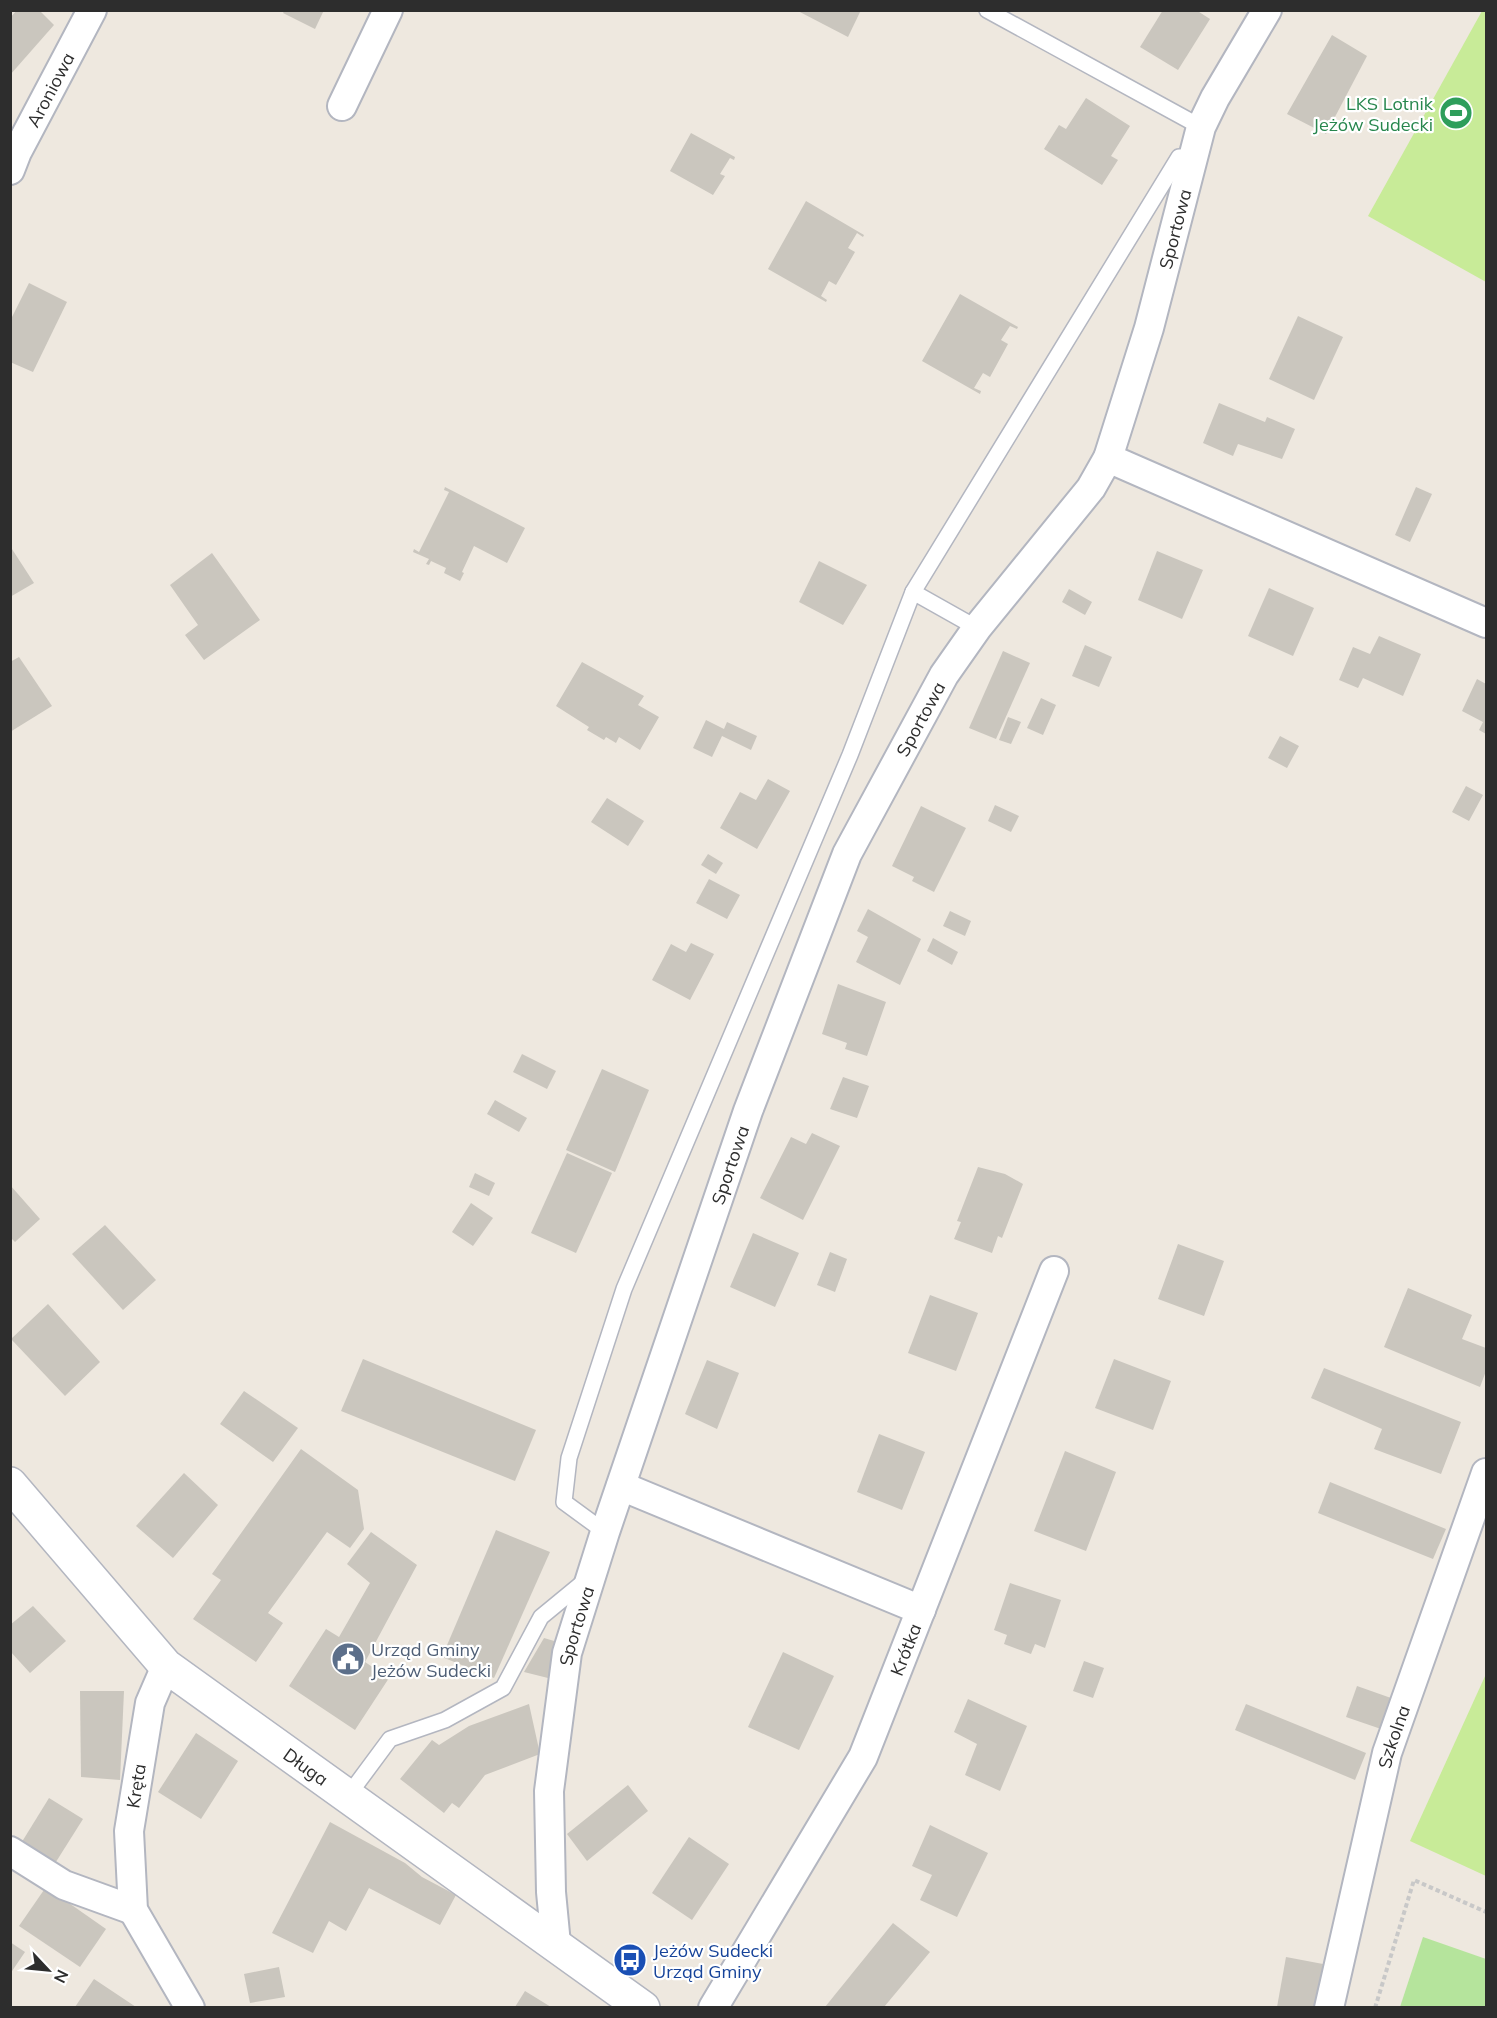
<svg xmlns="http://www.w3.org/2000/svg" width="1497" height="2018" viewBox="0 0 1497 2018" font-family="Mulish,sans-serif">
<rect width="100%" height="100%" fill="#eee8df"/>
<path fill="#b5e49c" d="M1423,1937L1486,1959V2007H1400Z"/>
<g fill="#c8eb98">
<path d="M1482,11H1486V282L1368,216Z"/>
<path d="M1486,1674V1876L1410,1841Z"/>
</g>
<g fill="#cac6be">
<path d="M17,10H39L54,25L10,75V18Z"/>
<path d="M285,10H324L315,29L283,13Z"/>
<path d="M796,10H861L848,37Z"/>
<path d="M1196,10L1210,19L1178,70L1140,47L1163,10Z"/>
<path d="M1332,35L1367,56L1326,134L1287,114Z"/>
<path d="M1086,98L1130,126L1111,156L1118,160L1102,185L1044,149L1059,125L1066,129Z"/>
<path d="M691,133L735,157L734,160L730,158L720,174L725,176L713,195L670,171Z"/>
<path d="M806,201L864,235L863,237L857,233L848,248L855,252L836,285L829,281L821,296L827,300L826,302L768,269Z"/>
<path d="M29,283L67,302L33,372L10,362V321Z"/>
<path d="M960,294L1018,327L1017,329L1010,326L1001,340L1008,344L990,377L983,373L974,388L981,391L980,394L922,361Z"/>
<path d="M1298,316L1343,337L1314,400L1269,379Z"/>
<path d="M1219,403L1265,422L1267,417L1295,429L1282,459L1238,444L1233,456L1203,443Z"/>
<path d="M445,487L525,528L507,563L474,546L462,572L464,573L460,581L444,573L446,568L431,561L429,565L426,564L429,559L413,552L414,549L419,552L449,492L444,490Z"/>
<path d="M1416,487L1432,494L1410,542L1395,535Z"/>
<path d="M10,546L34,583L10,597Z"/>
<path d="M1157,551L1203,570L1182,619L1138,600Z"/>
<path d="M212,553L260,620L204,660L185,635L198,625L170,585Z"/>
<path d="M819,561L867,585L843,625L799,602Z"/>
<path d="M1269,588L1314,608L1293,656L1248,636Z"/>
<path d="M1069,589L1092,602L1085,615L1062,602Z"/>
<path d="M1379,636L1421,654L1403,696L1363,678L1358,688L1339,680L1353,647L1370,654Z"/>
<path d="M1085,645L1112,657L1099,687L1072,676Z"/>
<path d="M1003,651L1030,663L996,739L969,728Z"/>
<path d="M19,657L52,706L10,732V662Z"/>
<path d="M582,662L644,696L638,705L659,717L640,750L619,737L616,743L606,737L604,740L587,730L589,727L556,706Z"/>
<path d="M1477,679L1486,684V734L1479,730L1483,722L1462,711Z"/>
<path d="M1041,698L1056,705L1043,735L1027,728Z"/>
<path d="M1008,717L1021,722L1011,744L999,740Z"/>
<path d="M706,720L724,729L727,722L757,736L751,750L722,736L712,757L693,748Z"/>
<path d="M1280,736L1299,746L1287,768L1268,758Z"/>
<path d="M768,779L790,791L757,849L720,828L740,792L756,800Z"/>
<path d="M1466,786L1483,795L1469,821L1452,812Z"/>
<path d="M607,798L644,821L628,846L591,822Z"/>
<path d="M995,805L1019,816L1011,832L988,821Z"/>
<path d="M921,806L966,828L934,892L912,881L914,877L892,866Z"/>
<path d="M708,854L723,863L716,874L701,865Z"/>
<path d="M709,879L740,895L727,919L696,903Z"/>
<path d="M868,909L921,939L900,985L856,962L868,937L857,931Z"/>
<path d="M950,911L971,921L965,936L943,926Z"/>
<path d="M933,938L958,952L952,965L927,951Z"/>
<path d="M691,943L714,954L690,1000L652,980L671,944L686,952Z"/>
<path d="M838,984L886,1002L867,1056L845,1049L847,1043L822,1034Z"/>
<path d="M522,1054L556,1071L547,1089L513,1072Z"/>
<path d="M602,1069L649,1090L615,1172L566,1150Z"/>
<path d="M843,1077L869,1086L857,1118L830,1109Z"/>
<path d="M495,1100L527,1118L519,1132L487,1114Z"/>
<path d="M812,1133L840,1146L803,1220L760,1198L791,1137L806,1144Z"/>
<path d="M567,1153L612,1173L576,1253L531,1233Z"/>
<path d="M978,1167L1005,1174L1023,1184L1002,1238L998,1236L992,1253L954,1239L961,1222L957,1221Z"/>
<path d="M475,1173L495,1183L489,1196L469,1187Z"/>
<path d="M10,1185L40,1219L15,1242L10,1237Z"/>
<path d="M471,1203L493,1218L473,1246L452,1232Z"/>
<path d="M105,1225L156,1280L123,1310L72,1254Z"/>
<path d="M753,1233L799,1253L775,1307L730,1287Z"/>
<path d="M1178,1244L1224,1261L1204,1316L1158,1299Z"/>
<path d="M830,1252L847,1259L835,1292L817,1285Z"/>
<path d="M1408,1288L1472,1315L1462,1339L1486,1348V1371L1480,1387L1384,1347Z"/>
<path d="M930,1295L978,1313L956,1371L908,1353Z"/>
<path d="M48,1304L100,1362L65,1396L11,1339Z"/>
<path d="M363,1359L536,1430L515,1481L341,1411Z"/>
<path d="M1114,1359L1171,1381L1153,1430L1095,1408Z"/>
<path d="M707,1360L739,1373L717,1429L685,1414Z"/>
<path d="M1324,1368L1461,1422L1441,1474L1374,1449L1382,1429L1311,1398Z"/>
<path d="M244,1391L298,1428L273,1462L220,1424Z"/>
<path d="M879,1434L925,1452L902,1510L857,1492Z"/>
<path d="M301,1449L358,1490L364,1529L350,1548L327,1532L268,1613L283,1623L256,1662L193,1619L221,1580L212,1574Z"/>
<path d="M1065,1451L1116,1472L1086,1551L1034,1531Z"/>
<path d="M184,1473L218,1505L173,1558L136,1526Z"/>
<path d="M1330,1482L1446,1529L1433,1559L1318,1513Z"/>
<path d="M496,1530L550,1552L494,1678L442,1657Z"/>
<path d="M371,1532L417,1565L365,1662L389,1678L355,1730L289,1686L326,1629L339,1637L370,1583L347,1564Z"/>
<path d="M1010,1583L1061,1600L1045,1648L1035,1644L1031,1654L1004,1644L1007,1635L994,1630Z"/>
<path d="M33,1606L66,1641L30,1673L10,1651V1625Z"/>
<path d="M544,1638L561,1643L552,1679L524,1672Z"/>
<path d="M783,1652L834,1676L799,1750L748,1727Z"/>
<path d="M1084,1661L1104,1668L1093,1698L1073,1691Z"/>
<path d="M1357,1686L1391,1698L1381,1729L1346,1717Z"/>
<path d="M80,1691H124L120,1780L81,1777Z"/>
<path d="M968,1699L1027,1726L1000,1791L965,1775L977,1744L954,1732Z"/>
<path d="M529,1704L540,1754L485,1775L459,1808L452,1803L444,1813L400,1779L432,1740L439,1745L469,1726Z"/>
<path d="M1246,1704L1366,1753L1355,1780L1235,1730Z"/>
<path d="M196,1733L238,1761L201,1819L158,1792Z"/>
<path d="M628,1785L648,1811L587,1861L567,1834Z"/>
<path d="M49,1798L83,1819L54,1865L20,1845Z"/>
<path d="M330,1822L405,1863L422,1877L456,1895L440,1925L369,1888L346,1931L329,1921L313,1953L272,1933Z"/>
<path d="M930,1825L988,1853L957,1917L920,1900L932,1875L912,1866Z"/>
<path d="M689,1837L729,1864L692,1920L652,1893Z"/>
<path d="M46,1887L106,1929L80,1967L19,1926Z"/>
<path d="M893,1923L930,1952L884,2007H825Z"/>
<path d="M10,1942L25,1952L10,1974Z"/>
<path d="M1286,1957L1323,1964L1315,2007H1277Z"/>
<path d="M279,1967L285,1997L250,2003L244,1974Z"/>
<path d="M94,1979L136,2007H75Z"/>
<path d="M525,1991L551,2007H515Z"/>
</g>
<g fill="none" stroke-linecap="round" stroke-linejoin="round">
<defs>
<g id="service">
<path d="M987,10L1201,127"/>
<path d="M913,592L977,628"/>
<path d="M605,1532L564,1502L569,1458L624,1289L850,755L913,592L1179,157H1193"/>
<path d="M347,1797L390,1739L445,1720L503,1688L541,1617L586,1580"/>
</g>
<g id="minor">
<path d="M342,106L388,10"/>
<path id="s1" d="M10,170L17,152L92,10"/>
<path d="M1108,458L1486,623"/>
<path d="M621,1486L921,1610"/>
<path d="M166,1666L150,1703L129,1831L133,1910L190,2008"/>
<path d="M10,1851L64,1885L133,1910"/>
<path id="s2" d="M556,1944L551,1892L549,1791L567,1653L605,1532L748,1111L847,854L944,675L977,628L1091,488L1108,458L1149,328L1201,127L1215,98L1267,10"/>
<path id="s3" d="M713,2008L863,1757L1054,1271"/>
<path id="s4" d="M1329,2008L1387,1753L1486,1473"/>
</g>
<g id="tertiary">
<path id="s5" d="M10,1484L166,1666L643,2008"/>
</g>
</defs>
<use href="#service" stroke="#b3b6c0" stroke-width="18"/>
<use href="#minor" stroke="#b3b6c0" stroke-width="32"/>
<use href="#tertiary" stroke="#b3b6c0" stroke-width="36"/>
<path stroke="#c8c8c8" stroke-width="4" stroke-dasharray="4.5 3" stroke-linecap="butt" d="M1375,2008L1414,1880L1486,1912"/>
<use href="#service" stroke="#fff" stroke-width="15"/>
<use href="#minor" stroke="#fff" stroke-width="28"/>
<use href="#tertiary" stroke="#fff" stroke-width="33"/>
</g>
<defs>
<symbol id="stadium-disc" viewBox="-11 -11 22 22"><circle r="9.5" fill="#2e9e5b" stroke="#fff"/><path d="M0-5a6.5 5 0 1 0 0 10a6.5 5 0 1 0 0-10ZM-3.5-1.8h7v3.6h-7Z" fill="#fff"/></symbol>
<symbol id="civic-disc" viewBox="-11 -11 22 22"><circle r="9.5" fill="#5c6f8a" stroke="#fff"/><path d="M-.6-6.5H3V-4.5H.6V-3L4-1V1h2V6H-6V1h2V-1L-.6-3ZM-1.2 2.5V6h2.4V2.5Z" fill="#fff"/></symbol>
<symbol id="bus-disc" viewBox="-11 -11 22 22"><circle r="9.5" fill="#1a4fb4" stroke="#fff"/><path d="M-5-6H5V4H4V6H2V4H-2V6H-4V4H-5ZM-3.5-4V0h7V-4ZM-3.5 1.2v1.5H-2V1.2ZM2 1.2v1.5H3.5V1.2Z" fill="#fff"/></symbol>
</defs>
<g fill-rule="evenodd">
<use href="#stadium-disc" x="1437" y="94" width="38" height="38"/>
<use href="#civic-disc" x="329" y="1640" width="38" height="38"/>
<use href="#bus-disc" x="611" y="1941" width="38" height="38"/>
</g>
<g text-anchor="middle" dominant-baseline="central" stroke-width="4.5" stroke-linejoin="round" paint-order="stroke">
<g font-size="18" fill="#2d2d2d" stroke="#fff">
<text stroke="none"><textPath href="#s1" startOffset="90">Aroniowa</textPath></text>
<text stroke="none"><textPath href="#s2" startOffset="1854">Sportowa</textPath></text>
<text stroke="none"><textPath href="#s2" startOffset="1293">Sportowa</textPath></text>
<text stroke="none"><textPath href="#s2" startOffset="807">Sportowa</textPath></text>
<text stroke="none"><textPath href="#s2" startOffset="321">Sportowa</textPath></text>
<text stroke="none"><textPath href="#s3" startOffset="408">Krótka</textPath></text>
<text stroke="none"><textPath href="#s4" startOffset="279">Szkolna</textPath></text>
<text stroke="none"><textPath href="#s5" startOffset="412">Długa</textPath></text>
<text transform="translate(136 1786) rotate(-81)">Kręta</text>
</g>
<g font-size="18" fill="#27864d" stroke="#fff" text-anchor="end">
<text x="1433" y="103">LKS Lotnik<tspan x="1433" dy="21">Jeżów Sudecki</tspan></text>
</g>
<g font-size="18" fill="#4e5e75" stroke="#fff" text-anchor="start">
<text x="371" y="1649">Urząd Gminy<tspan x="371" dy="21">Jeżów Sudecki</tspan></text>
</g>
<g font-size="18" fill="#164399" stroke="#fff" text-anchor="start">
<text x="653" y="1950">Jeżów Sudecki<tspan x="653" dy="21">Urząd Gminy</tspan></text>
</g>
</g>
<rect width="1497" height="2018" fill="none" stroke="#2d2d2d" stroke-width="24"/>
<g transform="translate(48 1970) rotate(116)" stroke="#ffffff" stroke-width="4.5" paint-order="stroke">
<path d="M0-4.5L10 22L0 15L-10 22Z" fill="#2d2d2d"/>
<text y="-9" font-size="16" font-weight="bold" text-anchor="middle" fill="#2d2d2d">N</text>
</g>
</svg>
